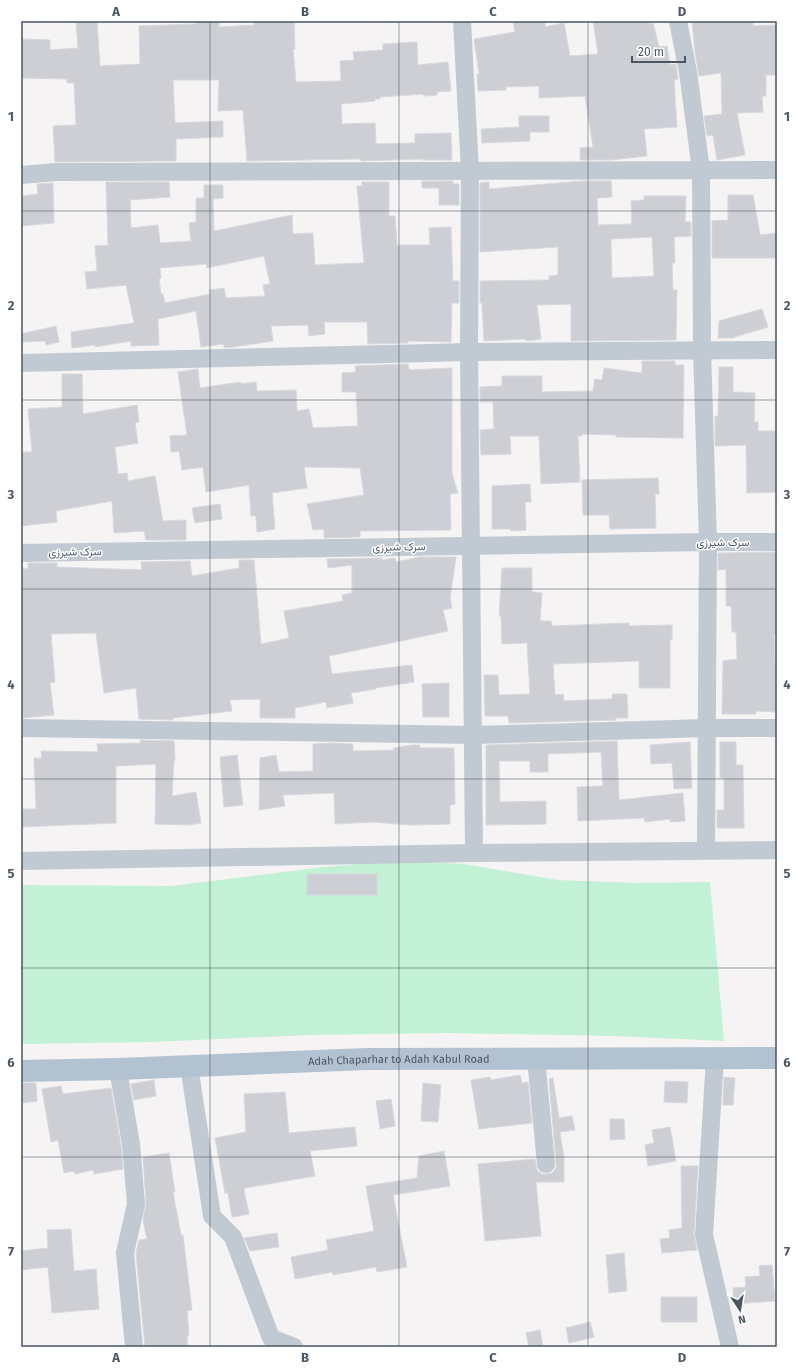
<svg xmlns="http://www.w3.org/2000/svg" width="798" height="1368" viewBox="0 0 798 1368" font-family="'Fira Sans',Vazirmatn,sans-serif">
<rect width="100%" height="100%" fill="#f5f3f3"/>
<path fill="#c3f1d5" d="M399,861L464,864L557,880L636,883L710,882L724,1041L615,1036L446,1033L309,1035L152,1042L21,1044V885L171,886L323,867Z"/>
<g fill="#cdcfd5" stroke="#d7d9de" fill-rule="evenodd">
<path d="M76,21H97L100,66L140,64L139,26L197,24V21H219V27L254,25V21H294L295,49H293L296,82L341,81L340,61L354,60L353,52L383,50V44L417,42L418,65L448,62L451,91L437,92V95L424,96L423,94L380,97V99H375V101L341,104L342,124L375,123L376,144L415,143V134L451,133L452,160H422V159L361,161V159L247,161L243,110L218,111L219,80H173L175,123L223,121V137L176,139V161L55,162L53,126L76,125L74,83H67V79L21,78V39L50,40V50L78,48Z"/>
<path d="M513,21H545V27L564,23L570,56L598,54L593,21H649V24L653,23L659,47L667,46L670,65L676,64L678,79L674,80L677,127L644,129L647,156L610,160H580V148L593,147L585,96L539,98V86L506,87V90L478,91L477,74H479L474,39L515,32Z"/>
<path d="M692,21H753V26L777,25V75H766V96H762L763,112L737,113L745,155L717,160L713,135L707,136L704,116L722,114L721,73L699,76L695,52Z"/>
<path d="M519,116H549V132H530V141L482,143L481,129L519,127Z"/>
<path d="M422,181H453V184H459V205H439V188H422Z"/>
<path d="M581,181H611L612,197L597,198L598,225L632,224L631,201L644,200V196H686L685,222H691V236L674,237L675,263H672L673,290H677L676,340L571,341V304L537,305L541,339L527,341L525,339L484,341L482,303H480V281L549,280V276L558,275V247L480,252V183L489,182V189ZM652,237L654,276L612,278L611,239Z"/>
<path d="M106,182H169L170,197L130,200L131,228L158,225L160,243L191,241L189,223L196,222V198H204V185H223V198L213,199L214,231L292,215L293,234L313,233L315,265L364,263L357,186H362V182H389V216H395L397,245H430L429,228L451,227L453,281H459V303H452L451,342L408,341V343L368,344L367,322H324L325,334L309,336L308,325L271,326L273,341L234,347L224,348V344L201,347L196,311L158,319L159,345L131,346V341L95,347V345L72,348L71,332L134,323L126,285L87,289L85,272L97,271L95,246L108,245ZM264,256L270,284L263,285L265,296L226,298L224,288L209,290L210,294L165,303L163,294H161L159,279L161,278L160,268L206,264L207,268Z"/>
<path d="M53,183L54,223L21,226V210H22L21,196L38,194L37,184Z"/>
<path d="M728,195H753L760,235L777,233V258H712V221L728,220Z"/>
<path d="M762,309L768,327L735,337L734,338H718L719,321Z"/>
<path d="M56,326L59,342L46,345L45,341L21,342V334Z"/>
<path d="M642,361H675V365H684L683,438L616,437V435L582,434V436H578L580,482L541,484L539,436H510L511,454L481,455L480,430L494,429L493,402H480V387L502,386V376H542V392L593,391L595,379L602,380L604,368L642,373Z"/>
<path d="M408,364L409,370L452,368V473L458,493L450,494L451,530L360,531V537L324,538V529L313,530L307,504L364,495L360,468L304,467L307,488L272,493L275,529L257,532L256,516H251L249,485L206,492L203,467L182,470L179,451L171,452L170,436L187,435L178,372L198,369L200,388L241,382V384L256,382L257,391L296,390L297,411L309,409L313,428L358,426L356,392H342V373L356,372L355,366Z"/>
<path d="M719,367H733V392L755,393L754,422H758V431H777V492L747,493L746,445L715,446V416H718Z"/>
<path d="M62,374H82L83,414L137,405L139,422L135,423L138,443L115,447L118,474L127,473L128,481L155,476L163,521L186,520V540H146L144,531L114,533L112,501L56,511L57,522L21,526V452H32L28,409L62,407Z"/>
<path d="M658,478L659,494H655L656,528L610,529L609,515H583L582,480Z"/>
<path d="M530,484L531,502H525L526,530L511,531L510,529H492V486Z"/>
<path d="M220,504L222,519L195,523L192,508Z"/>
<path d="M777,552V634H774L775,664H777V712L756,711V714H722L723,661L737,659L736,632H732L731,606H726V569L718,570V553Z"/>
<path d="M419,557H456L450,598L452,608L443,610L448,631L329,656L332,674L412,665L414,682L375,688L376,689L351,693L353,703L327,708L326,702L295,708V718H260V699L230,700L232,711L173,718V720L139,719L136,688L104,693L96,633L51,634L55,682L50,683L54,715L21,718V568L28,569V563H57V567L142,570L141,562L190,561L192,576L239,568V560H254L261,644L289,638L284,611L343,601L342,595L352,593V565L328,568L327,559L382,558L383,560L395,558L396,562Z"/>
<path d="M502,568H532V592L542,593L540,621H551L552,626L629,623V626L672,625V640H670V688H639V661L553,664L555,695L563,694L564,701L612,699V694H627L628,718H615L616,720L509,723L508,716H485L484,675H498L499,695L530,694L527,643L502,644L501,616H499Z"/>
<path d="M449,683V717H423L422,684Z"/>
<path d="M140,740L174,741L175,760H174L172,796L196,792L201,823L189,825L155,824L156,764L116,766V823L21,827V809H36L34,758H42L41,751L98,752L97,744L141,743Z"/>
<path d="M617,741L619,800L683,793L685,821L670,822V819L645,822L644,818L578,821L577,787L603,786L601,752L548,754V772H530V761H499L500,802L546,801V824L486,825V745Z"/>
<path d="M690,742L692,788L674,789L672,763L651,764L650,745Z"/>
<path d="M720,742H736V765H743V772L744,828H717V810H724V778H720Z"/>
<path d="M334,743L353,744V751L394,750V748L412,745H420V748H454L455,804L450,805V824L411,825L371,822L335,824L334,793L283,795L285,806L259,810L260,758L276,755L279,772L313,771V744Z"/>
<path d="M237,755L243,805L224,807L220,757Z"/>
<rect x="307" y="874" width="70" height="21"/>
<path d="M520,1075L522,1083L528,1082L532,1123L479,1129L471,1080L490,1077L491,1080Z"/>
<path d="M724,1077L735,1078L733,1105H723Z"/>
<path d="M553,1078L559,1118L572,1116L575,1130L560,1132L564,1158V1182H536L541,1236L485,1241L478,1164L535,1159L537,1170L542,1174H547L552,1173L556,1168V1163L549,1079Z"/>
<path d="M154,1080L156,1096L134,1100L131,1084Z"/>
<path d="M665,1081L688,1082L687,1103L664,1102Z"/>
<path d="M21,1083H36L37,1101L21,1103Z"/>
<path d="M423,1083L441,1085L438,1122L421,1121Z"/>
<path d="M61,1086L63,1094L111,1088L121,1145L123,1169L94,1174L93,1170L75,1174L74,1171L64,1173L58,1140L51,1142L42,1089Z"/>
<path d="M285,1092L289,1133L355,1127L357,1146L310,1151L315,1176L245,1188L244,1190L249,1214L232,1217L228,1193H225L215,1138L246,1132L244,1094Z"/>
<path d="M391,1099L395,1126L380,1129L376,1101Z"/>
<path d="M610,1119H624L625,1139L610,1140Z"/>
<path d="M670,1127L676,1161L648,1166L645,1145L654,1143L652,1130Z"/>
<path d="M444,1151L450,1186L393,1195L407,1267L377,1272L376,1267L333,1275L332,1272L295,1279L291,1257L328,1250L326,1240L374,1231L366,1186L417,1178L419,1156Z"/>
<path d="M169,1153L175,1192H173L181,1235H183L192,1310L187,1311L189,1335L187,1336L188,1347H145L136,1253L139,1240L147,1239L143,1220L146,1203L143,1157Z"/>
<path d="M681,1166H698L694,1234L697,1250L662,1253L660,1239L670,1238L669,1230L682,1228Z"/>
<path d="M71,1229L74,1271L96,1269L99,1309L52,1313L48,1267L21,1270V1251L48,1248L47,1230Z"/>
<path d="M277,1233L279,1247L250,1251L244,1238Z"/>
<path d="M624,1253L627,1291L609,1293L606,1255Z"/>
<path d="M772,1265L775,1301L734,1304L733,1288L746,1287L745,1277L760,1276L759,1266Z"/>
<rect x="661" y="1297" width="36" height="25"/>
<path d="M590,1322L594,1337L569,1343L566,1328Z"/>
<path d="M540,1330L543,1347H529L526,1333Z"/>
</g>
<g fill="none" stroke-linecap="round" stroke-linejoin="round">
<g stroke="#c1cad2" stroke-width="18">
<path d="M462,21L470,171L469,352L474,853"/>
<path d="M678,21L688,72L701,170L702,350L708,542L706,850"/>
<path d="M21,175L56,172L777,170"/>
<path d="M21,363L469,352L777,350"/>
<path d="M21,553L708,542H777"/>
<path d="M21,728L473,735L706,728H777"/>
<path d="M21,861L474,853L777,850"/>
<path d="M536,1058L546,1164"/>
<path d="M715,1058L704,1235L730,1347"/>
<path d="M189,1066L212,1216L233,1237L271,1338L294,1347"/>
<path d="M118,1069L131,1144L136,1204L125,1253L134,1347"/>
</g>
<path stroke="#b3c2d1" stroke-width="22" id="s1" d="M21,1071L118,1069L367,1059L777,1058"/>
</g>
<path fill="none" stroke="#4a5661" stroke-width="1" stroke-opacity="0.55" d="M210,21V1347M399,21V1347M588,21V1347M21,211H777M21,400H777M21,589H777M21,779H777M21,968H777M21,1157H777"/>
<g text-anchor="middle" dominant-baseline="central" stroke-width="3" stroke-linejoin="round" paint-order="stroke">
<g font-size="11" fill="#4a5661" stroke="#fff">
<text x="723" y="542">سرک شیرزی</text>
<text transform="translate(399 547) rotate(-1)">سرک شیرزی</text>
<text transform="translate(75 552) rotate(-1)">سرک شیرزی</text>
<text stroke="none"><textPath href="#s1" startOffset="378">Adah Chaparhar to Adah Kabul Road</textPath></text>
</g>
</g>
<rect width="798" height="1368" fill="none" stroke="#ffffff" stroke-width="44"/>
<g transform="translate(740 1310) rotate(168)" stroke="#ffffff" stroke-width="3" paint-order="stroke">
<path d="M0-3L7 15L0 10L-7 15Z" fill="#4a5661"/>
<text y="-6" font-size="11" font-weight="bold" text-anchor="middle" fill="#4a5661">N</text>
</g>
<path d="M632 56v6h53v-6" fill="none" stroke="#4a5661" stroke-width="2"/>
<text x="638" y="56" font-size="12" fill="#4a5661" stroke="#ffffff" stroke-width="3" paint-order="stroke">20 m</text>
<rect x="22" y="22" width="754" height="1324" fill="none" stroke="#4a5661" stroke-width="1.5"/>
<g font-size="13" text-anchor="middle" font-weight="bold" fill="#4a5661">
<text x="116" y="16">A</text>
<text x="305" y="16">B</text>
<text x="493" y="16">C</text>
<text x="682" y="16">D</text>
<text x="11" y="121">1</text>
<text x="787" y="121">1</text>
<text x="11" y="310">2</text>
<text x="787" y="310">2</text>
<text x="11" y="499">3</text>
<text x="787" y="499">3</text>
<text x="11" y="689">4</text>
<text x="787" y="689">4</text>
<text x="11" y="878">5</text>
<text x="787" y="878">5</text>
<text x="11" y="1067">6</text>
<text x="787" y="1067">6</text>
<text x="11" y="1256">7</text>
<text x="787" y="1256">7</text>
<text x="116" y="1362">A</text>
<text x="305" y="1362">B</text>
<text x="493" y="1362">C</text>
<text x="682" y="1362">D</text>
</g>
</svg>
